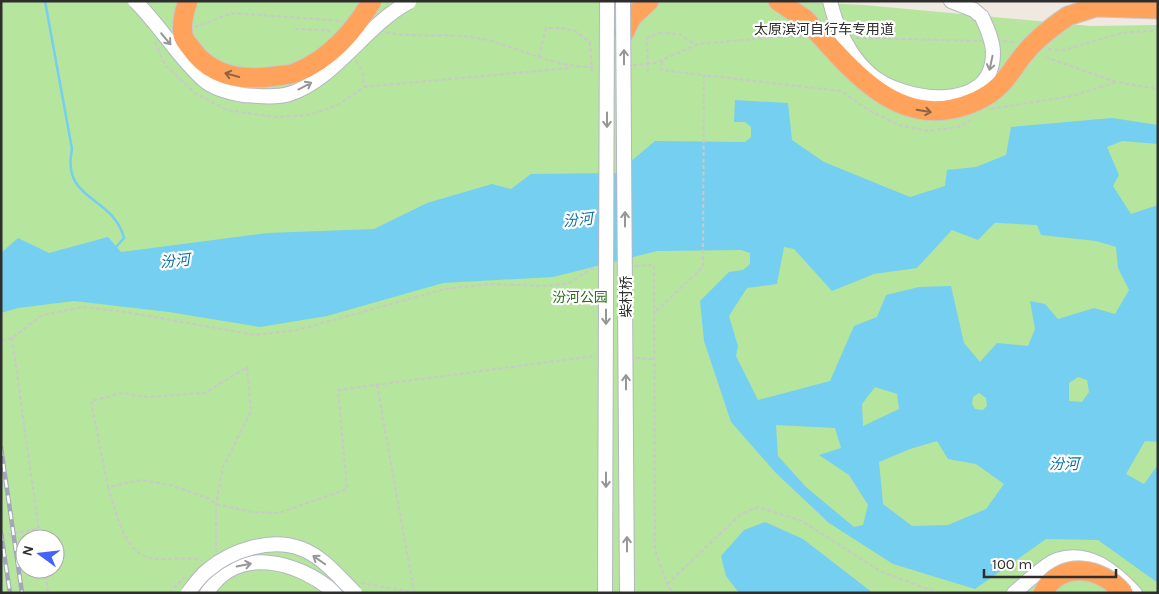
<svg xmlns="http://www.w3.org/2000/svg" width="1159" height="594" viewBox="0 0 1159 594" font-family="Karla,'Noto Sans SC',sans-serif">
<rect width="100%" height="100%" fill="#efe9e1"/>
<path fill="#b6e59e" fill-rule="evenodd" d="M1,1H777L864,5L1091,26L1158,25V593H1ZM25,539H55V569H25Z"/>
<g fill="#75cff0" fill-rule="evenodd">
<path d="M735,100L788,103L792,140L824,162L910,197L945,186L947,170L976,167L1006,155L1011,127L1112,118L1158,125V144L1122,141L1107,147L1119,175L1113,186L1131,214L1158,205V442L1145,441L1126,474L1144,484L1158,465V583L1098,540L1046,539L975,589L893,564L829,523L776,473L731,422L704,341L700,301L729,272L743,270L750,264V253L741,250L657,251L553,277L443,283L327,316L260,327L169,312L74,301L18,308L1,313V253L18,238L49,253L108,237L121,252L268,233L374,229L427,203L492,184L511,189L531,174L617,173L655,141L745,142L751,137V127L745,122H734ZM1007,210L1033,215L1041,235L1096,241L1116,247L1118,268L1129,290L1115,314L1094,308L1058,319L1045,304L1030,301L1035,329L1028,346L997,343L980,362L964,343L951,286L919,287L886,295L877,317L854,326L830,381L758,400L736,356L738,346L729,316L747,288L777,284L784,247L794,249L832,291L874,274L917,268L952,230L978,240ZM1078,377L1087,380L1089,392L1082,402L1069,401V383ZM875,387L897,394L899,409L863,426L862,404ZM979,393L986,398L987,406L983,410L975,409L972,404L973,397ZM776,425L835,428L841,448L819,455L849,475L868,505L863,525L854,527L806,487L778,456ZM937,441L948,459L976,464L1004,484L986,509L948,525L912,526L883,504L879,462L910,449Z"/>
<path d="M765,522L803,539L873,593H739L726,576L721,556L744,530Z"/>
</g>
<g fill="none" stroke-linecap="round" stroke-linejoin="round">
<path stroke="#75cff0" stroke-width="2.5" d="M45,1L72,149C61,202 113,195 124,238L116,247"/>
<path stroke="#75cff0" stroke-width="16" d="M981,214L1056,218"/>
<defs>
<g id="secondary">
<path d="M951,1L974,10L982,17"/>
<path d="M207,593C236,544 299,561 335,593"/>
<path d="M1014,593C1025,584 1045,564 1057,560C1089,549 1115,572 1135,593"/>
</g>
<g id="highway">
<path d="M778,1L805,19"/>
<path d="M1068,16L1096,7L1158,9"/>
<path d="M624,33L632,17L649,1"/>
</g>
</defs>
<use href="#secondary" stroke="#b4b7c1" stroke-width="16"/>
<use href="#highway" stroke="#c9c9c9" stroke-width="21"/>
<g stroke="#c9c9c9" stroke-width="2" stroke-dasharray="4 2.5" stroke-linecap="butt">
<path d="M120,1L125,4"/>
<path d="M195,27L232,13L343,21"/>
<path d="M295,29L328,30L332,34"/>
<path d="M386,32C416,39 447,32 478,38C519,46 554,69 596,67"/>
<path d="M659,33L679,34L696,45"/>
<path d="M856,38L981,41"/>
<path d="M1003,41L1016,43"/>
<path d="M155,42L165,65L196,94L227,110L274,117L309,115L338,105L364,87L569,68"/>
<path d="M1048,49L1064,50L1122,33L1158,30"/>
<path d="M539,57L546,28H561"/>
<path d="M1045,57L1116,82L1158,89"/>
<path d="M356,61L363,73L364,87"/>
<path d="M662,61L661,70L704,75"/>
<path d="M633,65L655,63L698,44L777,37H804"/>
<path d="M991,109L1072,96L1116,82"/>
<path d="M635,266L654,265L655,550L667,584L673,593"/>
<path d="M656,311L703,267L704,75L841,91L870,111L899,125L928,131L958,127L974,118"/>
<path d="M12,338L40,539"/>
<path d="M1,341L12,338L42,315L83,307L126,312L255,335L297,330L445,289L490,284L546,286L569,283L591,269H596"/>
<path d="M636,358L654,359"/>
<path d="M377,385L414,592"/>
<path d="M108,487C116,510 123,552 150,558C167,561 185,556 201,560"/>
<path d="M1,536L39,528"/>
<path d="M216,552V504L223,467L251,411L247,367L205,393L148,397L122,393L91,401L108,487L141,480L171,485L210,499L216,504L252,512L279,513L347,489L338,390L594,356"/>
<path d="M45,569L48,593"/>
<path d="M361,583L420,593"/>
<path d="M667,584L741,514L758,507L802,521L880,571L938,593"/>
<path d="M169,593L185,577"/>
</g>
<use href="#secondary" stroke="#fff" stroke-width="14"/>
<use href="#highway" stroke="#ffa35c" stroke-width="19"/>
<defs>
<g id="rail">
<path d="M1,448L22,593"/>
<path d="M1,533L10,593"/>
</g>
</defs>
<use href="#rail" stroke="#a3a6b8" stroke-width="4.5"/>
<use href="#rail" stroke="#fff" stroke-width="2.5" stroke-dasharray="8" stroke-linecap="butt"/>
<defs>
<g id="secondary-bridge">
<path d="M135,1C161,26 178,58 205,81C216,90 231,93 244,95C258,96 276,98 289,94C333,81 368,23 409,2"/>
<path d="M623,1L627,593"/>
<path d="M830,1C836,27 849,56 870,74C902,102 993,115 993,53C993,41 987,28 982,17"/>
<path d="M188,593C194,585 200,576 208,570C232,550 271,537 302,549C323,557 339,577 355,593"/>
<path d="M605,593L607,1"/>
</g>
<g id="highway-bridge">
<path d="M188,1C184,12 181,23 183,35C184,40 188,44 191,48C211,77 244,81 276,76C282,75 290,75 295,73C330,59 353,32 372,1"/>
<path d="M805,19C844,60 887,122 952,109C968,106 987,98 999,86C1009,77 1016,63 1025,53C1037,38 1052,27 1068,16"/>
<path d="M1043,593C1061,560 1102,567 1123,593"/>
</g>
</defs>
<use href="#secondary-bridge" stroke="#b4b7c1" stroke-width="16" stroke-linecap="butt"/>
<use href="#highway-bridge" stroke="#c9c9c9" stroke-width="21" stroke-linecap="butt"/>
<g stroke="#c9c9c9" stroke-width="2" stroke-dasharray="4 2.5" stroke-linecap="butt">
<path d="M561,28L575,31L590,42L592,74"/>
<path d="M648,72L647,38L659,33"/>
</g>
<use href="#secondary-bridge" stroke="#fff" stroke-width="14"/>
<use href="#highway-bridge" stroke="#ffa35c" stroke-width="19"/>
</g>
<defs><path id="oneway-shaft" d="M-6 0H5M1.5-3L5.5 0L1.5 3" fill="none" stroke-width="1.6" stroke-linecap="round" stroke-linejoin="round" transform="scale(1.25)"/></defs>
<g stroke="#969696">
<use href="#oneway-shaft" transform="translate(166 39) rotate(50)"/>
<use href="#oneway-shaft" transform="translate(624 57) rotate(-90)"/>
<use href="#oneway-shaft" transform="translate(991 63) rotate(102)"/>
<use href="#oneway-shaft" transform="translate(305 86) rotate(-28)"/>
<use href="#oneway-shaft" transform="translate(607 120) rotate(90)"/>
<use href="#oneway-shaft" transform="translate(625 219) rotate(-90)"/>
<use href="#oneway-shaft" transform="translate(606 317) rotate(90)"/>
<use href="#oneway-shaft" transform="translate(626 382) rotate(-90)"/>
<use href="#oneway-shaft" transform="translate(606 480) rotate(90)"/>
<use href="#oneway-shaft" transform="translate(627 544) rotate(-90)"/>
<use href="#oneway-shaft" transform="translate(319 560) rotate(-145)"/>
<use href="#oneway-shaft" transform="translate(244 565) rotate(-11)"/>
</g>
<g stroke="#8c6343">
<use href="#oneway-shaft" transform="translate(232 75) rotate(-165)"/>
<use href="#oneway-shaft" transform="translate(924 111) rotate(10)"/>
</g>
<g text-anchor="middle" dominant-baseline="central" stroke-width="4.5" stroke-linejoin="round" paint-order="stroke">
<g font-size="14" fill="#2e2e2e" stroke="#fff">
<text x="824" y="29">太原滨河自行车专用道</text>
<text transform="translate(626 297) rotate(-90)">柴村桥</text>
</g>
<g font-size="14" fill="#2c6e1b" stroke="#fff">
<text x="580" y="297">汾河公园</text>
</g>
<g font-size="15" font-style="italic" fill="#0d6fa3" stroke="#fff">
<text transform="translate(578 220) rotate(-6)">汾河</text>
<text transform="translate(175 261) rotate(-6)">汾河</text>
<text x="1064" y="464">汾河</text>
</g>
</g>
<rect width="1159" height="594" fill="none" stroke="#2e2e2e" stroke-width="5"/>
<g transform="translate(40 554) rotate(285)"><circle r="24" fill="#ffffff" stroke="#ababab"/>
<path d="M0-4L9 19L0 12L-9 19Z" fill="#4264fb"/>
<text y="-8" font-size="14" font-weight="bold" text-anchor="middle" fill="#2e2e2e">N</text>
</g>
<path d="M984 569v8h132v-8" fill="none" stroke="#2e2e2e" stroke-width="2.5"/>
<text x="992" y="569" font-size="15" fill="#2e2e2e" stroke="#ffffff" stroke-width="4" paint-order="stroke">100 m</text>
</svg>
